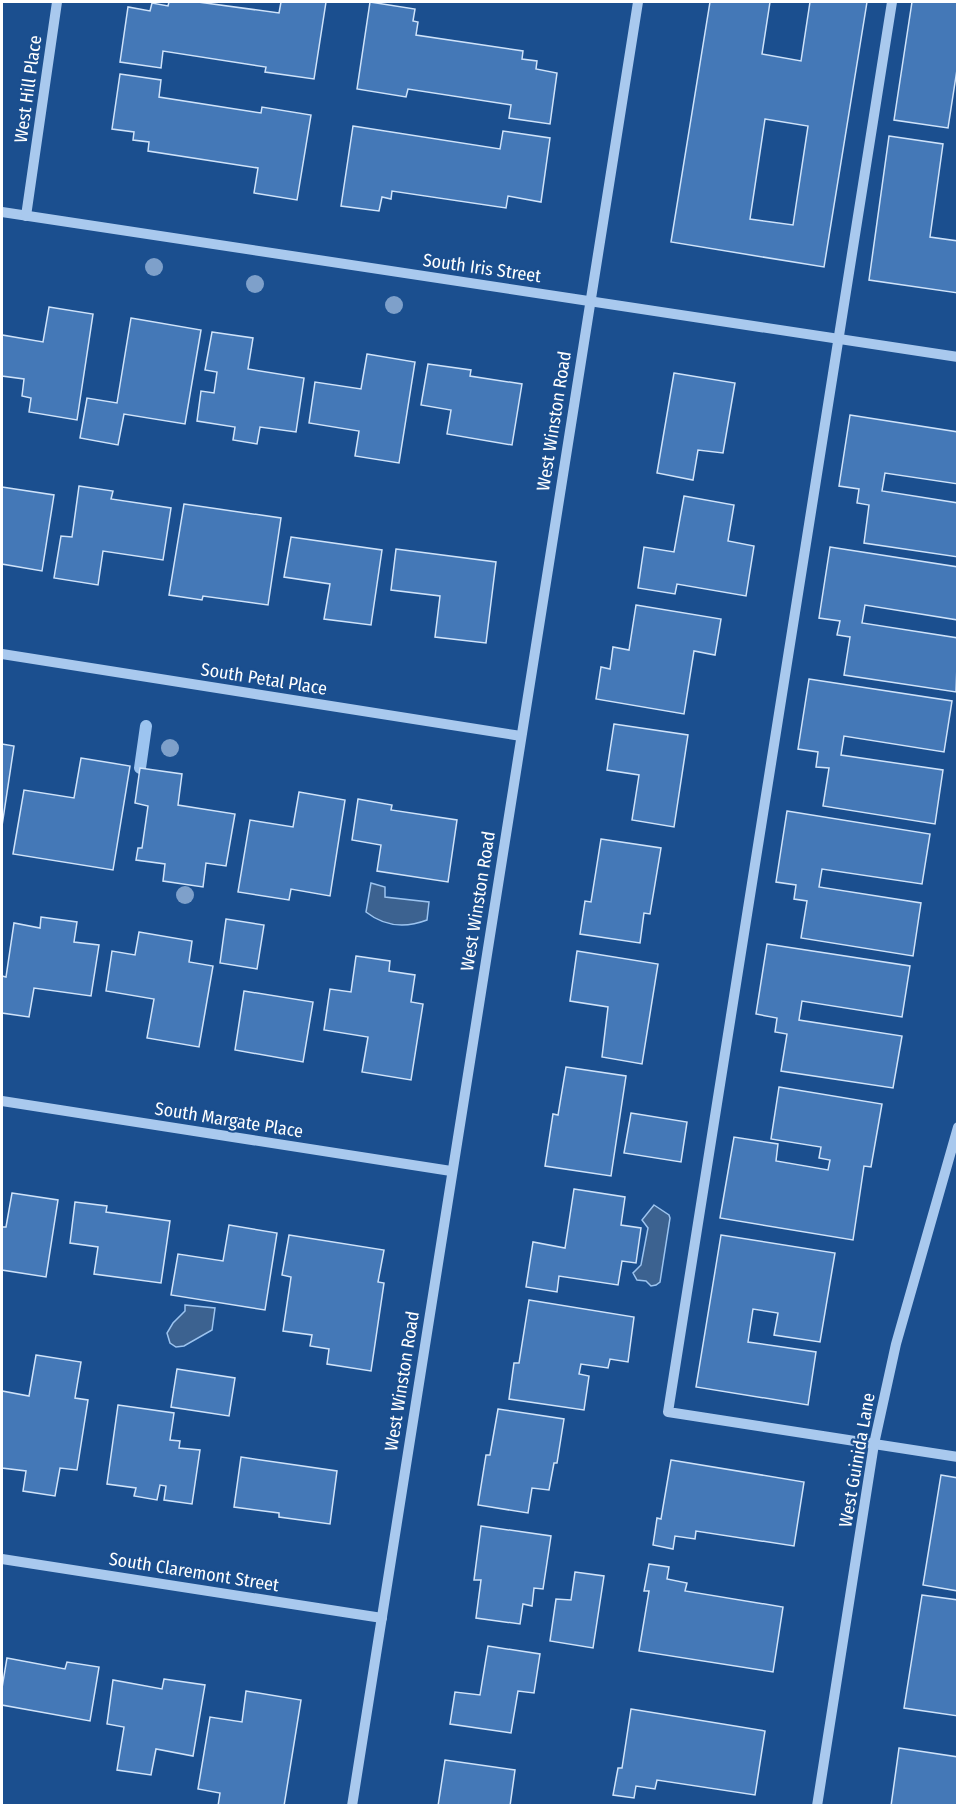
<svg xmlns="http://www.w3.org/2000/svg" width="959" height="1807" viewBox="0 0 959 1807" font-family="'Fira Sans Condensed',sans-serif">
<rect width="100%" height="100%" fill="#1b4f8f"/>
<g fill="#3c6290" stroke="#9cc4f0" stroke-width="1.5">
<path d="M371,883L385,887V897L429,902L427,920C406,928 385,927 366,912Z"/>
<path d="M654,1205L669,1215L670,1218L660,1282L656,1285L651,1286L646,1281L637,1280L633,1273L641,1265L648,1228L642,1220Z"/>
<path d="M185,1305L215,1308L212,1330L184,1346L176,1347L170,1343L167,1333L173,1323L185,1311Z"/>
</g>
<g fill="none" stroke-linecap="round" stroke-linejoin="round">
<path stroke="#9cc4f0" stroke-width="12" d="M140,768L146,726"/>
</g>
<g fill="#4478b7" stroke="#cfe3fa" stroke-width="1.5" fill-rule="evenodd">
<path d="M169,2H198L279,13L281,2H326L314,79L265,72L266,67L163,51L161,68L120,62L128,7L150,11L152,3L168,6Z"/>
<path d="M370,2L415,9L413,21L418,22L416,35L523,51L522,59L537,61L536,69L557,73L550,124L509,118L511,105L408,89L406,97L357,89Z"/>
<path d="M710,2H770L762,54L801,61L810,2H867L824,267L671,242ZM765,119L808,126L793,225L750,219Z"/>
<path d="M912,2H958V63L948,128L894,120Z"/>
<path d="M120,74L161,80L159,97L261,113L262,107L311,115L297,200L254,193L258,168L148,151L149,142L133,140L134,132L112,129Z"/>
<path d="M353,126L500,149L503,131L550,138L541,202L508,196L506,208L392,191L391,199L382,197L379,211L341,206Z"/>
<path d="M889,136L943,144L930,237L958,241V293L869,280Z"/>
<path d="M49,307L93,314L77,420L29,412L31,398L22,396L24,379L2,376V335L43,342Z"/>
<path d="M131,318L201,330L185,424L124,414L118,445L80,438L87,398L117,403Z"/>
<path d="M212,332L253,338L248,369L304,378L296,432L260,427L257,444L233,440L235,427L197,421L201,391L214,393L217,372L205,370Z"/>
<path d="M367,354L415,362L399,463L355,456L359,431L309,423L315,382L361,389Z"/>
<path d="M428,364L471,370L470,376L522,384L512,445L447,434L451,410L421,405Z"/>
<path d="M674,373L735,383L723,453L698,450L693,480L657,473Z"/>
<path d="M850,415L958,432V484L885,473L882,491L958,503V557L864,543L869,505L857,503L859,489L839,486Z"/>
<path d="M79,486L113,491L111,499L171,508L163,560L103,551L98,585L54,578L61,536L72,537Z"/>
<path d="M2,487L54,495L42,571L2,564Z"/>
<path d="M684,496L734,505L728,541L754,546L746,596L677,584L675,594L638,588L644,547L674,552Z"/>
<path d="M184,504L281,518L268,605L203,596L202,600L169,595Z"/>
<path d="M291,537L382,550L371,625L324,619L330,584L284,577Z"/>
<path d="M830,547L958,567V620L865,605L862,623L958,638L956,692L844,675L850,637L837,635L840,621L819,618Z"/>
<path d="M396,549L496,562L486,643L435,637L440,596L391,590Z"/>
<path d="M636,605L721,619L715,655L694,651L684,714L596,699L601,667L610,669L613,647L629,650Z"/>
<path d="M809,679L952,701L944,752L844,736L841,755L943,770L935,824L823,806L829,768L816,767L818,752L798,749Z"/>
<path d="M614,724L688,735L674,827L632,820L639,775L607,770Z"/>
<path d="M2,744L14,746L2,826Z"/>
<path d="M81,758L130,766L113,870L13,854L24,790L74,798Z"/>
<path d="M140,768L182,774L178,805L235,814L226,866L206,863L203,887L163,881L165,864L136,860L138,848H142L148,806L135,803Z"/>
<path d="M299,792L345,800L330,896L291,889L289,900L238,892L250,820L293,827Z"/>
<path d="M358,799L392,805L391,810L457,820L448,882L377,871L381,845L352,840Z"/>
<path d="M787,811L930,834L922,884L822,869L819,887L921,903L913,956L801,938L807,901L794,899L796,885L776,882Z"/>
<path d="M601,839L661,848L650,914L644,913L640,943L580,934L585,901L591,902Z"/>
<path d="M41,917L77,922L74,942L99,945L91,996L34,988L29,1017L2,1013V976L6,977L14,923L40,928Z"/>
<path d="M226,919L264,925L257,969L220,963Z"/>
<path d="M139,932L192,941L189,962L213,966L199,1047L147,1038L154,999L106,991L112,951L135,955Z"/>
<path d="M767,944L910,966L902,1017L802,1001L799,1020L902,1036L893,1088L781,1071L787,1034L775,1032L777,1018L756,1014Z"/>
<path d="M577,951L658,964L642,1064L602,1057L608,1007L570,1001Z"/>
<path d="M356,956L390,961L389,971L415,975L411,1002L423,1004L411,1080L362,1072L368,1037L324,1030L330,989L351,992Z"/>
<path d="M244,991L313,1002L303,1062L235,1050Z"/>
<path d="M566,1067L626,1076L611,1176L545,1166L553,1114L558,1115Z"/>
<path d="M779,1087L882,1104L871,1167L864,1166L853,1240L720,1218L734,1137L778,1144L776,1161L828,1170L830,1160L819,1158L821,1147L771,1139Z"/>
<path d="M631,1113L687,1122L681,1162L624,1153Z"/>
<path d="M574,1189L625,1197L621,1225L641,1228L636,1263L622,1261L618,1285L559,1276L557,1292L526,1287L533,1242L565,1248Z"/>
<path d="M12,1193L58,1200L46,1277L2,1270V1227H6Z"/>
<path d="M75,1202L107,1206L106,1212L170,1221L161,1283L94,1274L98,1247L70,1243Z"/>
<path d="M229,1225L277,1233L265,1310L171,1295L178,1254L223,1261Z"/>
<path d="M289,1235L384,1250L378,1282L384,1283L371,1371L327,1364L329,1349L310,1346L312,1335L283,1331L291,1277L282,1275Z"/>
<path d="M721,1235L835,1253L820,1342L774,1335L778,1313L753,1309L748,1342L816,1352L808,1405L696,1387Z"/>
<path d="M529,1300L634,1317L628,1362L610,1359L608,1368L581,1364L579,1374L589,1376L584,1410L509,1399L514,1363H519Z"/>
<path d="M36,1355L81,1362L75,1398L88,1400L77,1470L60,1468L55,1496L23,1491L26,1471L2,1468V1391L29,1396Z"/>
<path d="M177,1369L235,1378L229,1416L171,1407Z"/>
<path d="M118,1405L174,1413L170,1440L180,1441L179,1448L200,1450L192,1504L164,1500L166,1486L160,1485L157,1500L134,1496L136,1488L107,1484Z"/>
<path d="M498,1409L564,1419L557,1463H554L549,1490L532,1488L528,1513L478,1505L486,1455H490Z"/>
<path d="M241,1457L337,1471L330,1524L279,1517V1513L234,1507Z"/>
<path d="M671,1460L804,1482L794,1546L696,1531L695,1539L675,1536L673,1549L653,1545L657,1518L661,1519Z"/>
<path d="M941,1475L958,1478V1591L923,1585Z"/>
<path d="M481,1526L551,1536L543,1589L534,1588L532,1606L523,1604L520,1624L476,1618L481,1580H474Z"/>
<path d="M649,1564L669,1567L667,1579L687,1583L685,1591L783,1607L773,1672L639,1651L649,1591H644Z"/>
<path d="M575,1572L604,1576L593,1648L550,1641L556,1599L571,1600Z"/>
<path d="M922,1595L958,1600V1716L904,1708Z"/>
<path d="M488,1646L540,1654L534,1693L518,1691L511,1733L450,1724L455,1692L480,1695Z"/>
<path d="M7,1658L65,1669L67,1662L99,1667L90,1721L2,1705V1688Z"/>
<path d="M164,1679L205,1685L193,1756L156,1749L151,1775L117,1770L124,1727L107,1724L113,1680L162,1689Z"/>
<path d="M246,1691L301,1700L284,1806H218L220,1793L198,1789L210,1717L242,1722Z"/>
<path d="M631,1709L765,1731L755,1795L657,1780L655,1789L636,1786L634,1798L613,1795L618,1768H622Z"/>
<path d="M899,1748L958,1757V1806H891Z"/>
<path d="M445,1760L515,1770L510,1806H438Z"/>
</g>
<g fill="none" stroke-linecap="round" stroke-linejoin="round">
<g stroke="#a9c9ee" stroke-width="10">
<path d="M892,2L668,1412L958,1457"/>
<path d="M2,212L958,357"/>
<path d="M26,216L57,2"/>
<path d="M2,654L521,736"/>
<path d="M2,1101L451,1171"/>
<path d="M2,1559L382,1618"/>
<path d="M352,1806L638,2"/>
<path d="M817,1806L874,1444L896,1344L958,1127"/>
</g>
</g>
<g fill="#7ea0ca">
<circle cx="154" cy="267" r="9"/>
<circle cx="255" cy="284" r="9"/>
<circle cx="394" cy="305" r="9"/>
<circle cx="170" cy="748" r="9"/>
<circle cx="185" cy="895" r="9"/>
</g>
<g text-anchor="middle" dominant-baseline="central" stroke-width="4.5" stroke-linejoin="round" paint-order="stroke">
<g font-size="18" fill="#fff" stroke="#1b4f8f">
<text transform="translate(28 89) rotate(-82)">West Hill Place</text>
<text transform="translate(482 268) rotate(8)">South Iris Street</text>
<text transform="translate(554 421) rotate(-81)">West Winston Road</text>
<text transform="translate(264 679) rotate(9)">South Petal Place</text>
<text transform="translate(478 901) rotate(-81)">West Winston Road</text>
<text transform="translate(229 1120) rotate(9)">South Margate Place</text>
<text transform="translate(402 1381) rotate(-81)">West Winston Road</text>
<text transform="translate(857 1460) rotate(-80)">West Guinida Lane</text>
<text transform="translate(194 1572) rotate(9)">South Claremont Street</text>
</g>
</g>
<rect width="959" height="1807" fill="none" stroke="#ffffff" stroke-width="6"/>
</svg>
